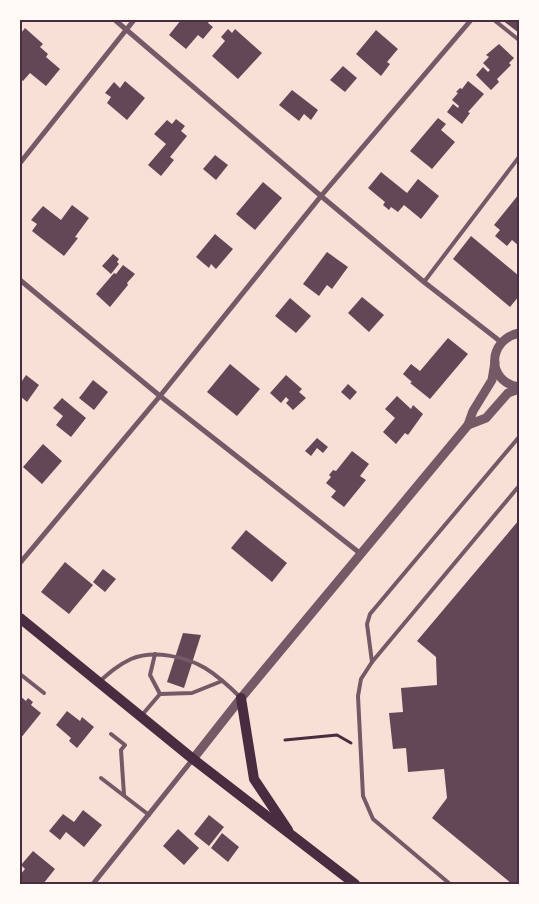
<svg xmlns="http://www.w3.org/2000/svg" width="539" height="904" viewBox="0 0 539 904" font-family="'DM Sans',sans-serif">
<rect width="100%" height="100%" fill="#f7e1d7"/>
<g fill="#644757">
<path d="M181,20H210L208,23L213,27L203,39L198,35L186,49L169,35Z"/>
<path d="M502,20H519V33Z"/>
<path d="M25,28L43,44L40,47L48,54L46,57L60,69L46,86L30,73L23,81L20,78V31L21,33Z"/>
<path d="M228,29L232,33L235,29L262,53L238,79L212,56L225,41L221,37Z"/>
<path d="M376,30L398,49L387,62L390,64L381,76L356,54Z"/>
<path d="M499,44L514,58L509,63L511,65L497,79L499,82L491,90L476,75L483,67L488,72L490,70L483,63L489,57L486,55Z"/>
<path d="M343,66L357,78L345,92L330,80Z"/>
<path d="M125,81L145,98L127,120L107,103L111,97L105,93L114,82L120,88Z"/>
<path d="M468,81L484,94L468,112L470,113L462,124L447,112L453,104L458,108L459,106L452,100L458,93L456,92L460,88L462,89Z"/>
<path d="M292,90L318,110L311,120L304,114L299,121L279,105Z"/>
<path d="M438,118L446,124L441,130L455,142L432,169L410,151Z"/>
<path d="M176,119L185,126L181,131L187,136L170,157L174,160L161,176L148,165L166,144L154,134L167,120L172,124Z"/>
<path d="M215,155L228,165L216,180L203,169Z"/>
<path d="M381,172L407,193L418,179L439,196L421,219L404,205L398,212L391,207L389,210L383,205L385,202L368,188Z"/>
<path d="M263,182L282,198L255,230L236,214Z"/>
<path d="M519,194V246L512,240L507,246L495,236L500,230L494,225Z"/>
<path d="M72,205L89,218L75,237L78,238L64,256L32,231L37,224L31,220L43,206L61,220Z"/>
<path d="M215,234L233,249L216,269L211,264L209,268L196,257Z"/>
<path d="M471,236L519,276V296L510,307L453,259Z"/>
<path d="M327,252L348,267L332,289L327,285L319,296L303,284Z"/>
<path d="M113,254L119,259L117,262L119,264L111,274L102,266Z"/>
<path d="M123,265L135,274L127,283L128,285L110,307L96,294L114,273L116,274Z"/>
<path d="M362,297L384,315L369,332L348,313Z"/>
<path d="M290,298L311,316L296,333L275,316Z"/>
<path d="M448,338L468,354L430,399L410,383L412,382L403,374L411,364L420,371Z"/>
<path d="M230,364L260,389L237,416L207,392Z"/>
<path d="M26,375L39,385L27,402L20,396V384Z"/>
<path d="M286,375L302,389L299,392L306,398L293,410L286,403L289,400L286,397L281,403L270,393Z"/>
<path d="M93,380L108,392L94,410L79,398Z"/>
<path d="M348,384L357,392L350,400L341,392Z"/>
<path d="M397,396L411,409L413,405L423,414L408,435L405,433L396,444L383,432L395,418L385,409Z"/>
<path d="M62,398L86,418L71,437L56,425L63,416L53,408Z"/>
<path d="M317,438L328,447L323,453L317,448L311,456L305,451Z"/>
<path d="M43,444L62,461L42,484L23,467Z"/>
<path d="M352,451L369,464L360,476L366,480L344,507L331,497L336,491L326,483L331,477L329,475L333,470L336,471Z"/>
<path d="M519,520V884H512L432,818L447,798L444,769L408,772L406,748L393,749L389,713L403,712L401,688L437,685L436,657L417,641Z"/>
<path d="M246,530L287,563L272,582L231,548Z"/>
<path d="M65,562L93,585L69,614L41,592Z"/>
<path d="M103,569L116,579L105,592L93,582Z"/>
<path d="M183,633L201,635L184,688L167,682Z"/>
<path d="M20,696L26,701L28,698L33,702L31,705L41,713L20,739Z"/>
<path d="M67,711L80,721L82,717L94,727L77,748L69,741L71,738L56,725Z"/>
<path d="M83,810L102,825L84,847L66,832L60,840L49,831L63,814L74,822Z"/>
<path d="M209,815L224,827L209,846L194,834Z"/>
<path d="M178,829L199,848L184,865L163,846Z"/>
<path d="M222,833L239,847L228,862L211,848Z"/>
<path d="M33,851L55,869L43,884H20V875L25,869L21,865Z"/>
</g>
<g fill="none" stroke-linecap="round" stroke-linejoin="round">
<path stroke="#4a2c40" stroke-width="3" d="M285,740L337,735L351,743"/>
<g stroke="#755966" stroke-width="4">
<path d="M494,20L519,40"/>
<path d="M424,282L519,157"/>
<path d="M155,654L150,675L160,694"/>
<path d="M372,662L367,624L370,614L519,437"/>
<path d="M20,674L44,693"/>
<path d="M99,682C109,673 118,665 131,659C153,650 185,656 205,668C218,676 230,687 241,698"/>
<path d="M142,715L160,694L192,693L222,681"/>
<path d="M111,734L125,745L121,750L124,795"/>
<path d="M101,778L149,815"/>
<path d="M450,884L373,819L363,796L358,696L361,679L372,662L519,486"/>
</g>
<g stroke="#755966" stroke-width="5">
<path d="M115,20L321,196L424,282L501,342"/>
<path d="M20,163L134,20"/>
<path d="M20,280L160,396L361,554"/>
<path d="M20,563L160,396L321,196L471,20"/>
<path d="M93,884L193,759"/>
</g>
<g stroke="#755966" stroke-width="9">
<path d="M519,333C487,340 486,382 519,387"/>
<path d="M468,425L486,418L508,393L519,389"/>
<path d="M193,759L241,698L468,425L473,411L492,380L495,362"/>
</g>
<g stroke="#4a2c40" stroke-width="10">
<path d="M20,618L193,759L355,884"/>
<path d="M241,698L254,779L288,830"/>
</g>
</g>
<rect width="539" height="904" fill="none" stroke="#fffaf5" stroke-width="42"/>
<rect x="21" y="21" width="497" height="862" fill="none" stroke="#4a2c40" stroke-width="2"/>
</svg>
